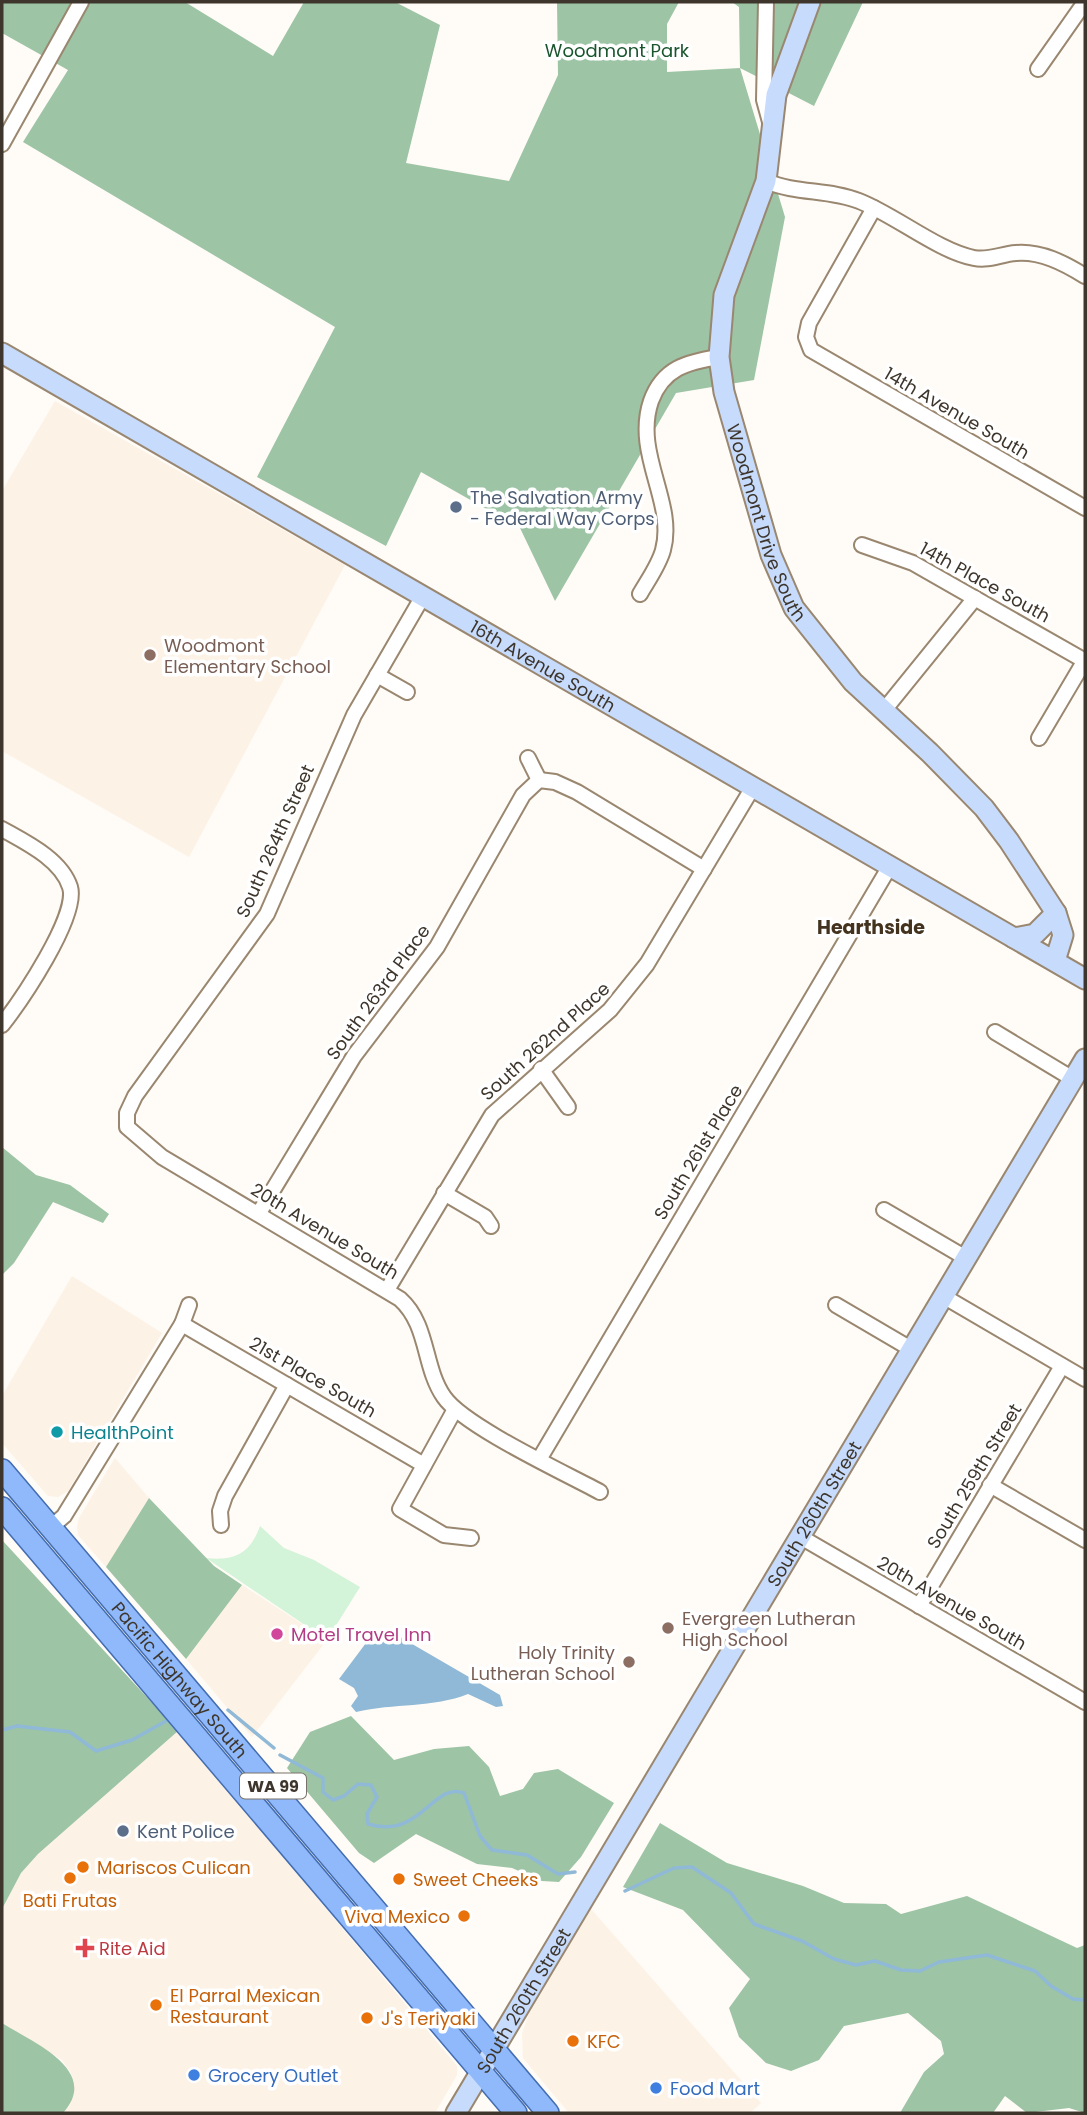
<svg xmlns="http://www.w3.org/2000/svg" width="1087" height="2115" viewBox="0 0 1087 2115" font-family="Poppins,sans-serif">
<rect width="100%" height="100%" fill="#fffbf6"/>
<g fill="#fdf2e6">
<path d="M55,401L345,565L189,857L2,751V491Z"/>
<path d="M72,1276L162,1333L68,1491L58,1497L48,1496L2,1443V1396Z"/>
<path d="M115,1458L149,1498L106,1567L78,1535L77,1527L79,1518Z"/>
<path d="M242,1585L327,1640L252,1737L186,1659Z"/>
<path d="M178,1731L457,2066V2075L435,2113H63L69,2106L73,2090L71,2073L62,2060L2,2023V1909L21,1873L38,1854Z"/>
<path d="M591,1909L761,2103L750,2113H569L523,2058L522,2033L529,2014Z"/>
</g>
<path fill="#d3f4d9" d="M260,1526L284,1548L314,1560L360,1587L327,1640L206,1558C234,1561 250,1554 260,1526Z"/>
<g fill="#9dc4a5">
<path d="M2,2H185L273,56L304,2H395L440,25L406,163L509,181L558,75L557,2H679L667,24V72L740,68L739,7L732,2H863L814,106L740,68L785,217L754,380L676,393L555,601L520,528L421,472L386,546L257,477L335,327L23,142L68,70L2,33Z"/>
<path d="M2,1147L36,1175L70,1185L109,1214L103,1223L53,1202L14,1263L2,1275Z"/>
<path d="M149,1498L214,1566L242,1585L186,1659L106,1567Z"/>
<path d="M2,1540L178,1731L38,1854L21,1873L2,1909Z"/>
<path d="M351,1716L394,1760L434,1749L469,1746L489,1767L500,1796L523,1789L534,1773L558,1769L614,1803L581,1857L559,1882L542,1881L512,1868L477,1864L416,1834L374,1863L359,1853L287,1768L310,1732Z"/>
<path d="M660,1823L727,1863L803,1886L844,1903L886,1904L901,1914L967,1896L1077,1948L1085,1945V2113L1069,2108L1027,2113L1005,2096L993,2113H900L924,2072L944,2054L941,2041L908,2013L844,2026L819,2060L791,2071L766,2063L739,2037L729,2008L750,1979L683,1910L623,1887Z"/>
<path d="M2,2023C30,2041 102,2070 63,2113H2Z"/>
</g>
<path fill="#8fb9d6" d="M388,1630L500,1695L503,1706L496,1707L468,1694C433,1708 394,1703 356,1712L351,1706L358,1696L354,1688L339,1679L366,1643Z"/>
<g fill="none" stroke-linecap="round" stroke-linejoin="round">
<g stroke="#8fb9d6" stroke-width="3.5">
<path d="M228,1710L274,1748"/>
<path d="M2,1730L17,1726L70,1732L96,1751L132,1740L166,1721"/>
<path d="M280,1755L323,1778V1792L333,1800L344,1796L358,1784L371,1785L377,1797L367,1814L368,1824C421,1840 433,1781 464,1793L480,1836L492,1850L527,1855L558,1874L575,1872"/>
<path d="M625,1891L674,1868L692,1867L731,1893L754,1924L802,1941L834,1959L856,1965L875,1961L901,1970L920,1971L939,1962L987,1955L1035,1971L1051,1986L1073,1999L1085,2000"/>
</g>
<defs>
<g id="street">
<path d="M766,2L764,100L770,122"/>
<path d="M1038,69L1085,2"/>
<path d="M2,144L81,2"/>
<path d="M766,181C796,194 829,189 859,201C895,215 938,251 974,258C989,261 1001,254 1016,253C1041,251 1064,263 1085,276"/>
<path d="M874,208L809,323L806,337L811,350L1085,508"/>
<path d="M862,545L913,563L1085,661"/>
<path d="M640,594C648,580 659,565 663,550C676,502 633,454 651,401C663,368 687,362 719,357"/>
<path d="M423,596L354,715L267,914L135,1096L127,1113V1127L162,1157L400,1299C429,1325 423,1367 444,1397C464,1426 563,1472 600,1492"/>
<path d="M377,675L407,692"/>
<path d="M885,709L975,598"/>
<path d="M1039,738L1085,660"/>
<path d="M528,758L539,780"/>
<path d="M539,780L555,782L577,792L704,869"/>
<path d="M2,829C25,842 61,859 70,887C79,916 20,1002 2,1025"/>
<path d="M995,1032L1073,1079"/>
<path d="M541,1069L568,1107"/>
<path d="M444,1193L485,1217L491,1226"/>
<path d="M884,1210L966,1258"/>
<path d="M259,1213L354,1056L437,947L523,795L539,780"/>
<path d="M387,1290L492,1115L610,1010L647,964L753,787"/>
<path d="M943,1296L1085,1379"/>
<path d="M836,1305L911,1349"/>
<path d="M182,1324L424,1465"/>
<path d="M454,1411L400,1509L444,1535L471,1538"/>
<path d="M540,1458L890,866"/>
<path d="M990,1485L1085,1540"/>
<path d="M221,1525L220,1511L225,1496L287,1385"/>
<path d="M51,1527L64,1516L182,1324L189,1305"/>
<path d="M799,1536L1085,1702"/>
<path d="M919,1606L1062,1366"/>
</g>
<g id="secondary">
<path id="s1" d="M810,2L776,95L766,181L724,295L719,357L724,392L771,555L794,608L853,682L930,753L984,808L1009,841L1056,913L1063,935L1055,961"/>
<path id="s2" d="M2,353L1085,979"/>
<path d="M1014,938L1035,934L1056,913"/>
<path id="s3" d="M456,2113L1085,1059"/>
</g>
<g id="primary">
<path id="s4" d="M2,1470L548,2113"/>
<path d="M2,1508L516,2113"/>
</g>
</defs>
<use href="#street" stroke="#9a8770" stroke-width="18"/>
<use href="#secondary" stroke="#9a8770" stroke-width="23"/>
<use href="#primary" stroke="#436db0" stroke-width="24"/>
<use href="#street" stroke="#fff" stroke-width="14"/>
<use href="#secondary" stroke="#c7dcfd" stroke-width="19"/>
<use href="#primary" stroke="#8fb9fa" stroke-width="21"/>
</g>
<g fill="#5c6f8a" stroke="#fff" stroke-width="2.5">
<circle cx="456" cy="507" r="7"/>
<circle cx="123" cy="1831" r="7"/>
</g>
<g fill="#8d6e63" stroke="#fff" stroke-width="2.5">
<circle cx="150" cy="655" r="7"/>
<circle cx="668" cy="1628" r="7"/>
<circle cx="629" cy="1662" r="7"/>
</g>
<circle fill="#0f9aa8" stroke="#fff" stroke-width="2.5" cx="57" cy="1432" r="7"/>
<circle fill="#d1479c" stroke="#fff" stroke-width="2.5" cx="277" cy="1634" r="7"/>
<g fill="#e8710a" stroke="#fff" stroke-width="2.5">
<circle cx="83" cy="1867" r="7"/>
<circle cx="70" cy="1878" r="7"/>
<circle cx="399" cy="1879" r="7"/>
<circle cx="464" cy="1916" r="7"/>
<circle cx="156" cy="2005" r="7"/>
<circle cx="367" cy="2018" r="7"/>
<circle cx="573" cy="2041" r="7"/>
</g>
<path fill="#e0444e" stroke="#fff" stroke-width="2.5" d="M81.5 1937.5h7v7h7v7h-7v7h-7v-7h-7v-7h7z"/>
<g fill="#3f7fe0" stroke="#fff" stroke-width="2.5">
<circle cx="194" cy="2075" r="7"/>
<circle cx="656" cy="2088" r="7"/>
</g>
<g text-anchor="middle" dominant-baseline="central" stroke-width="7" stroke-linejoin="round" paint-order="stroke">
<rect fill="#fff" stroke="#78726b" stroke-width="2" x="240" y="1773.5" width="66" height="25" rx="5"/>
<g font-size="16" font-weight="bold" fill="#3e362c">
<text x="273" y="1786">WA 99</text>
</g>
<g font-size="18" fill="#18552d" stroke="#fff">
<text x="617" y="50">Woodmont Park</text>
</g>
<g font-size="18" fill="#3e362c" stroke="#fff">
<text transform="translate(957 413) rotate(30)">14th Avenue South</text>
<text stroke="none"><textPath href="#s1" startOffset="542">Woodmont Drive South</textPath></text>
<text transform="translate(985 582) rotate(29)">14th Place South</text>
<text stroke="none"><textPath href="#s2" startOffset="625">16th Avenue South</textPath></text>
<text transform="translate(275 841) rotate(-66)">South 264th Street</text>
<text transform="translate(378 992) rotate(-54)">South 263rd Place</text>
<text transform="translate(545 1041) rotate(-42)">South 262nd Place</text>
<text transform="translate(698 1152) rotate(-59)">South 261st Place</text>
<text transform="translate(325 1231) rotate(31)">20th Avenue South</text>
<text transform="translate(313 1377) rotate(30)">21st Place South</text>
<text transform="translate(974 1476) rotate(-59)">South 259th Street</text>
<text stroke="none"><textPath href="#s3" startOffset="698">South 260th Street</textPath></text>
<text transform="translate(952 1603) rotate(30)">20th Avenue South</text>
<text stroke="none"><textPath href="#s4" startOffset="275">Pacific Highway South</textPath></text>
<text stroke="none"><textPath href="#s3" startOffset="131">South 260th Street</textPath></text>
</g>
<g font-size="18" fill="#4e5e75" stroke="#fff" text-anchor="start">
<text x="470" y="497">The Salvation Army<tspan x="470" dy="21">- Federal Way Corps</tspan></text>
<text x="137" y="1831">Kent Police</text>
</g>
<g font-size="18" fill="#785e54" stroke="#fff" text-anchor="start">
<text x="164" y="645">Woodmont<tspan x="164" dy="21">Elementary School</tspan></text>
<text x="682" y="1618">Evergreen Lutheran<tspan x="682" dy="21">High School</tspan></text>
<text x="615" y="1652" text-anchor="end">Holy Trinity<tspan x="615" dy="21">Lutheran School</tspan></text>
</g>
<g font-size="18" fill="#0d838f" stroke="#fff" text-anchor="start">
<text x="71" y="1432">HealthPoint</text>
</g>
<g font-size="18" fill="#b23c85" stroke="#fff" text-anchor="start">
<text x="291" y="1634">Motel Travel Inn</text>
</g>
<g font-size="18" fill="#c56008" stroke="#fff" text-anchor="start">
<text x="97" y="1867">Mariscos Culican</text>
<text x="413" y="1879">Sweet Cheeks</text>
<text x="70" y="1900" text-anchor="middle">Bati Frutas</text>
<text x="450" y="1916" text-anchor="end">Viva Mexico</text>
<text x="170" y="1995">El Parral Mexican<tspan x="170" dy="21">Restaurant</tspan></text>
<text x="381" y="2018">J's Teriyaki</text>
<text x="587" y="2041">KFC</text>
</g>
<g font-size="18" fill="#be3a42" stroke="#fff" text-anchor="start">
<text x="99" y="1948">Rite Aid</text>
</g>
<g font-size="18" fill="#366cbe" stroke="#fff" text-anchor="start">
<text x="208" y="2075">Grocery Outlet</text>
<text x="670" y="2088">Food Mart</text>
</g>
<g font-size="19" font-weight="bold" fill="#43321d" stroke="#fff">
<text x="871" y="927">Hearthside</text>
</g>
</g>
<rect width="1087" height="2115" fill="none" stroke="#3e362c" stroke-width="7"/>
</svg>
